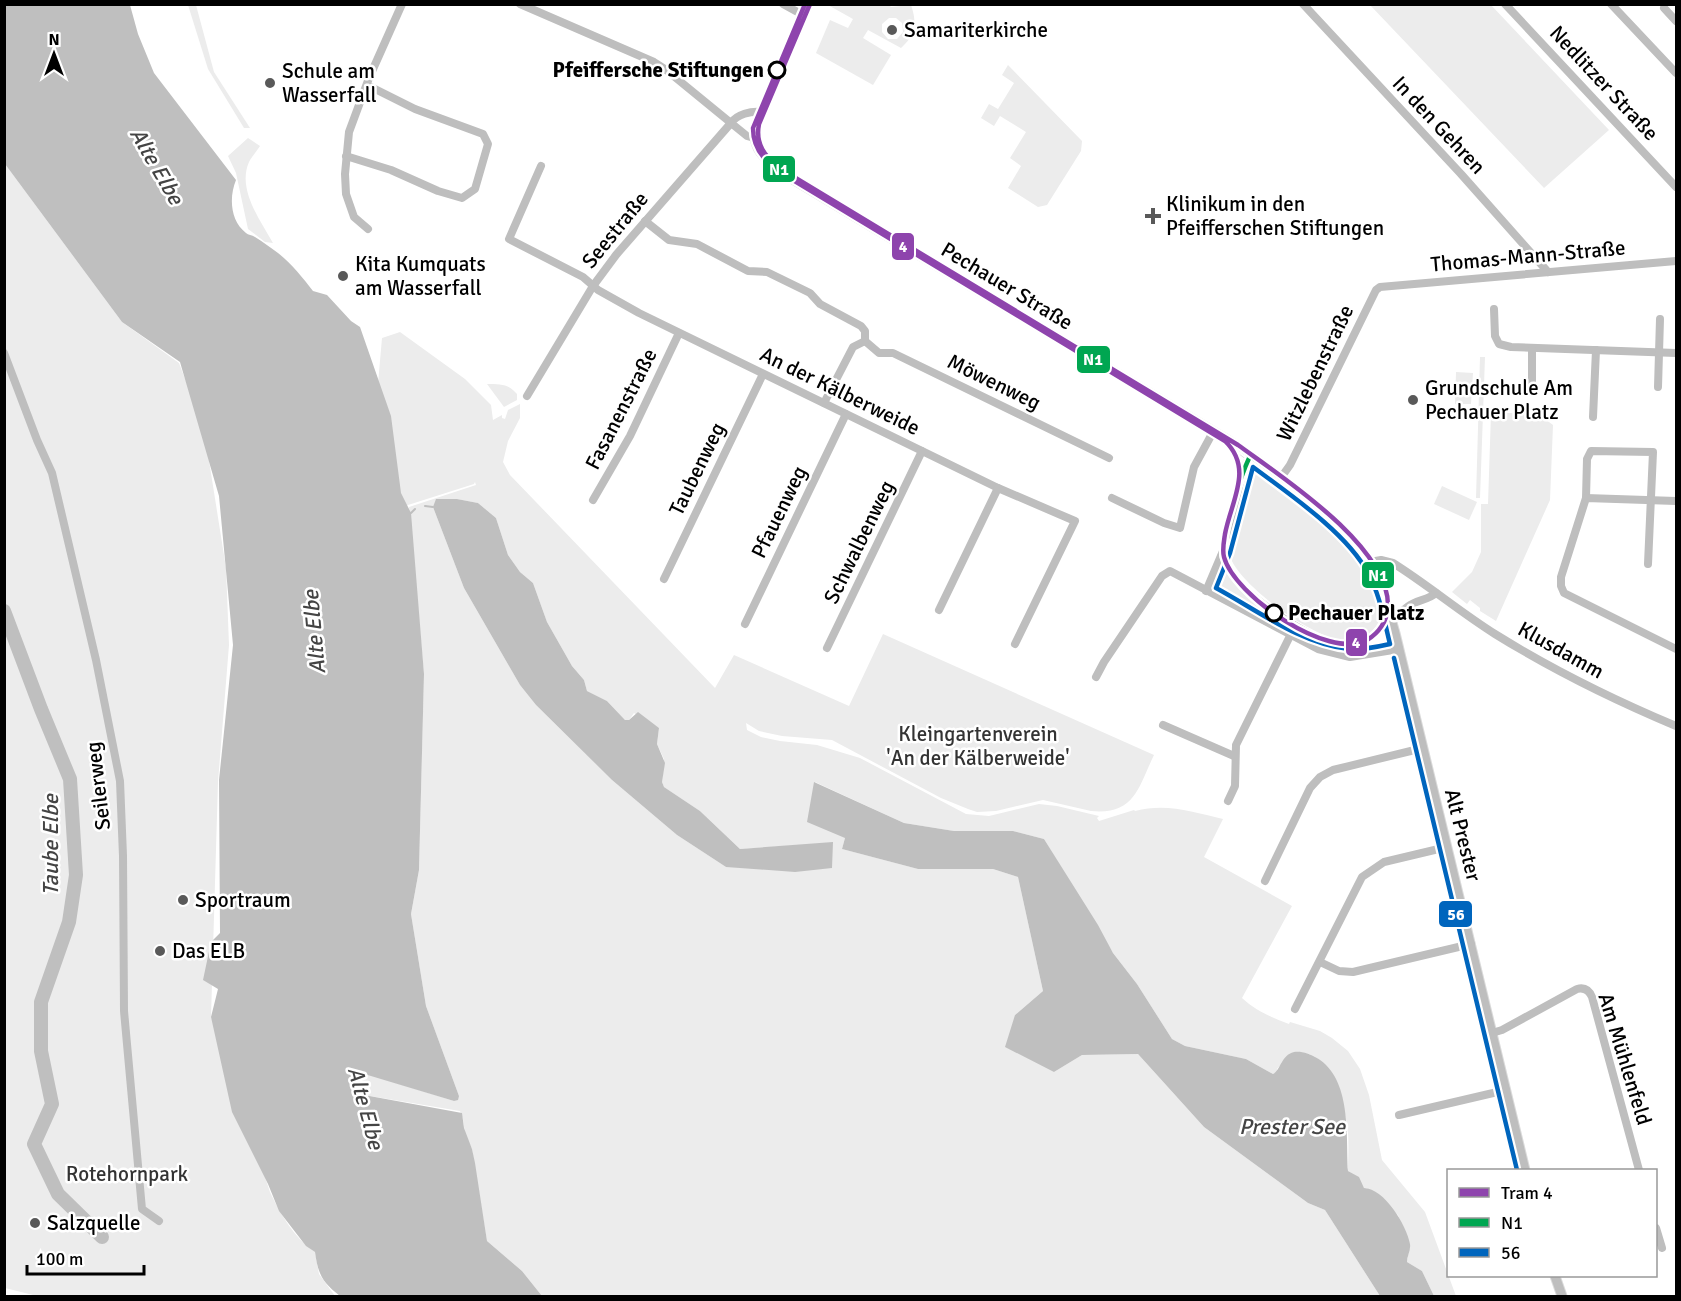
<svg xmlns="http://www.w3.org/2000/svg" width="1681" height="1301" viewBox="0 0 1681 1301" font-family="Signika,sans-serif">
<rect width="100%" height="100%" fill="#fff"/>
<g fill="#ececec" fill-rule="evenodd">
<path d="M888,4L891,7L911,5C917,22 916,35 901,48L868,30L863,38L891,55L873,85L816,53L830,20L848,28L853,19L828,5ZM889,18H896L902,23L903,32L897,39H888L882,32V24Z"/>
<path d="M188,5H196L214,72L250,128H244L208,69Z"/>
<path d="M1370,5H1491L1609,130L1544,188Z"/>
<path d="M1008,65L1082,141L1081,151L1047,205L1038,207L1008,188L1021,166L1010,158L1026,132L1000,116L994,126L981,118L989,104L998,109L1014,83L1002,75Z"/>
<path d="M248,138L260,146C257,151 252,156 249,162C237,189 260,220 273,243L265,242L248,229L236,173L228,156Z"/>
<path d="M5,164L122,322L179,363L204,429L226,568L229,645L218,782L211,1017L270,1192C280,1213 294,1238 315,1252L319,1274L335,1296H37L5,1288Z"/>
<path d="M400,332L465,379L491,405L493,420L502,415V418L505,419L508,410L520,404V418L508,441L503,462L510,475L715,688L734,655L849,706L883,634L1154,755C1138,788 1135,815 1091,811L1043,800L996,811L977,812L968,809L941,798L832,740L782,736L759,731L746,723L747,730L761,737L780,741L817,745L860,758L966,814L989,816L1039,804L1057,806L1099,816L1097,818L1099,821L1134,810L1135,811C1167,803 1192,812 1223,819L1204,857L1292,906L1242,998C1256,1011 1271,1017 1289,1024L1290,1022L1320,1031L1332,1038L1348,1051L1360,1069L1369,1095L1382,1160L1425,1212L1456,1296H1434L1422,1271L1407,1262L1410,1245L1398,1215L1367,1188H1364L1356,1176L1348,1171C1348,1159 1349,1146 1348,1133C1345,1103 1333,1046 1292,1053L1277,1069V1072L1273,1074L1246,1059L1185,1046L1172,1039L1137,984L1113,953L1044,839L1013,831H954L904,823L815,782L845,838L842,849L918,869H993L1018,877L1043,991L1015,1015L1054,1072L1082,1055L1138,1054L1204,1127L1308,1203L1325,1210L1380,1296H542L522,1271L487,1241L472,1149L465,1134L463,1119L460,1111L364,1095L359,1090L357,1079L361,1072L454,1101L459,1096L426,1006L411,914L419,870L424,674L409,507L476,485L475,482L474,484L408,505L394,513L377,395L382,338ZM457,499L478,503L496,518L508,555L520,572L533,583L547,622L572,666L584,680L587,691L607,701L625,720H629L634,713L659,728L657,744L664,759L662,782L664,787L700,811L740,849L833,843L726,867L677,835L612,780L536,705L520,685L464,588L433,507Z"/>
<path d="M1480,357H1485L1480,498H1476Z"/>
<path d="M1456,372L1473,373L1471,404H1455Z"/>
<path d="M487,384C500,384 509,384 517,394V400L504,407Z"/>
<path d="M1491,413H1537L1553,425L1550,500L1496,621L1480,611V608L1470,600L1467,604L1452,592L1472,572L1481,552V504H1488Z"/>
<path d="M1249,468C1296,502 1359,535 1378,593C1381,602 1385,610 1381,619C1375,632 1363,640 1349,641C1319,643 1238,585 1230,556C1226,544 1242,480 1249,468Z"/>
<path d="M1442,486L1477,502L1469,520L1434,504Z"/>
<path d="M1222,566C1241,597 1265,607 1289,629L1287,630L1214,590Z"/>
</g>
<g fill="#bfbfbf">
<path d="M4,5H130L138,34L154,73L236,180C229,197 230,221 246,233C248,235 252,235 255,237C263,242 270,247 278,253C291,263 303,278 313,291L327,295L351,321L360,327L391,416L401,493L411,513L424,674L419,870L411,914L426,1006L459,1096L458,1100L454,1101L361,1073L357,1079L359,1090L364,1095L462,1113L464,1128L472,1149L475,1163L487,1241L522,1271L542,1296H340C322,1282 318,1274 315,1252L306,1246L279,1211L268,1184L232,1112L211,1017L218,989L203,980L211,942L220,933L219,780L233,645L219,496L180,362L122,322L5,164Z"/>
<path d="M436,499H457L478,503L496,518L508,555L520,572L533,583L547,622L572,666L584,680L587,691L607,701L625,720H629L638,712L659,728L657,744L665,763L662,782L664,787L700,811L740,849L833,842L832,868L795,872L726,867L677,835L612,780L536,705L520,685L464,588L433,507Z"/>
<path d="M814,782L904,823L954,831H1013L1044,839L1098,925L1113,953L1137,984L1172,1039L1185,1046L1246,1059L1273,1074C1281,1070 1281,1055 1294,1052C1302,1051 1310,1054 1317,1058C1352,1079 1346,1136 1348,1171L1359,1177L1364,1188C1384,1188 1407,1226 1410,1244C1411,1250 1407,1256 1407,1262L1422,1271L1434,1296H1380L1325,1210L1308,1203L1204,1127L1138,1054L1082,1055L1054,1072L1005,1047L1015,1015L1043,991L1018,877L993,869H918L842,849L845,838L807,822Z"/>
</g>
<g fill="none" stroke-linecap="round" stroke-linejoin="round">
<g stroke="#bfbfbf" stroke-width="2">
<path d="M425,506L433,507"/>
<path d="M411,513L415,509"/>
</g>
<path stroke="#bfbfbf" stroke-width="14" d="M4,611L41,709L70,779L76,875L69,922L41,1002V1051L52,1104L34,1144L58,1194L102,1237"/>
<defs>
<g id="major">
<path d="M808,4L756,125C750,151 770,162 788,176L1229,441L1258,461L1344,531C1376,562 1383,592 1395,633L1525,1170"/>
<path d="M1555,1276L1562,1296"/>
</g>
</defs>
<use href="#major" stroke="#dbdbdb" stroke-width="11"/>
<g stroke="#bebebe" stroke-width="8">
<path d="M520,4L654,62L665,69L731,123C737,114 751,111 761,112"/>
<path d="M783,4L803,15"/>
<path d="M1303,4L1461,174L1548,272"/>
<path d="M1505,4L1676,187"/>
<path d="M1611,4L1676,73"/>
<path d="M1664,8L1676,21"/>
<path d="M346,156L391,170L438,191L462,198L475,189L488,144L483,134L415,109L367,85"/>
<path d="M541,166L509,239L583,277L598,290L639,313L998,488L1075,521L1015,644"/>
<path d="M645,221L669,240L697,244L748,271L767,272L810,293L820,304L861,326L865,331V341L879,353H893L1109,458"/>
<path d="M368,229L354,217L346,194L345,174L349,132L369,78L402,4"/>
<path d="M1494,309L1495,336L1499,344L1511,347L1676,353"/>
<path d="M4,353L37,440L52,473L96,660L120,781L123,856L124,1011L142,1209L159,1221"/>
<path d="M1532,384V348"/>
<path d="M1658,387L1660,319"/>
<path d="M527,396L593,286L616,255L731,123L747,136L754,138"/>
<path d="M824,403L853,347L865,341"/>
<path d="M1593,417L1596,350"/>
<path d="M1280,479L1290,465L1376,290L1380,287L1676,261"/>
<path d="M1112,498L1164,523L1180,528L1194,467L1213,432"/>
<path d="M1586,498L1587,459L1591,451L1653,452L1648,564"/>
<path d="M593,500L630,436L679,333"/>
<path d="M1676,501L1586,498L1561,577V586L1564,593L1676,649"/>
<path d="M1370,562L1381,560L1393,563C1428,585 1460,612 1495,634C1553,670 1614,700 1676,726"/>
<path d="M664,579L763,374"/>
<path d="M1206,591L1223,551L1244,468L1250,456"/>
<path d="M939,610L998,488"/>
<path d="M1390,618C1399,616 1404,608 1412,604C1421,599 1428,600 1436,593"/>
<path d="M745,624L846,414"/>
<path d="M827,648L922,451"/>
<path d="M1096,677L1104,662L1162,576L1170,571L1318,649L1350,657L1399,649"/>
<path d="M1163,725L1234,756"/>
<path d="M1228,801L1235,786L1236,745L1290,636"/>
<path d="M1265,881L1310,788L1320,777L1333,770L1423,748"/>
<path d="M1320,962L1339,971L1353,972L1471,944"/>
<path d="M1295,1009L1362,877L1384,862L1447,847"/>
<path d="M1492,1033L1502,1030L1577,989C1584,987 1589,990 1592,997L1639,1170"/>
<path d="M1399,1115L1506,1090"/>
<path d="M1656,1228L1662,1248"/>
</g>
<use href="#major" stroke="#bebebe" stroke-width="9"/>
<path stroke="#bebebe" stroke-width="1.5" d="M1236,493C1235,501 1235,508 1233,516C1231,528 1225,540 1227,553C1232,589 1301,626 1331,642"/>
<defs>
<g id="bus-1">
<path d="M808,4L756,125C753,150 769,162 788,176L1229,441L1250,456"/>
<path d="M1250,456C1290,485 1405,561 1384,620C1380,633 1367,643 1354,645C1316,650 1233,593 1224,557C1220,537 1241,475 1250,456Z"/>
</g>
<g id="bus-2">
<path d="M1253,467C1289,494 1347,533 1368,573C1380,595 1384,620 1390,644C1377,647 1363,650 1349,649C1301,644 1257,610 1216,588L1230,553Z"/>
<path d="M1394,658L1517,1170"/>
</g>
</defs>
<use href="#bus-1" stroke="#fff" stroke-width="9"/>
<use href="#bus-2" stroke="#fff" stroke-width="9"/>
<use href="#bus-1" stroke="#00a651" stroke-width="4.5"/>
<use href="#bus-2" stroke="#0065bd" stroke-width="4.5"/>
<defs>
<path id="tram-1" d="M805,4L753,128C753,153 769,164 788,177L1225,441C1254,469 1231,501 1225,534C1224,541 1222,550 1224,557C1234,595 1328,661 1367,640C1379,633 1387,621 1388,607C1390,547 1282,477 1238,445L789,174C770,161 754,149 759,124L810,4"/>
</defs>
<use href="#tram-1" stroke="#fff" stroke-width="9"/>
<use href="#tram-1" stroke="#8e44ad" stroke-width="4.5"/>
</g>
<g fill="#595959" stroke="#fff" stroke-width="2">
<circle cx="892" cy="30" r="6"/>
<circle cx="270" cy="83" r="6"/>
<path d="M1150 207h6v6h6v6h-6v6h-6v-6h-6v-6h6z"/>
<circle cx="343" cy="276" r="6"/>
<circle cx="1413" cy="400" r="6"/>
<circle cx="183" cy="900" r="6"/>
<circle cx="160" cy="951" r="6"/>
<circle cx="35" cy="1223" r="6"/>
</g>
<g fill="#fff" stroke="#000" stroke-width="3">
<circle cx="777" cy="70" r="8"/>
<circle cx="1274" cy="613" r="8"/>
</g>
<g text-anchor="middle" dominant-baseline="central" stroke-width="5" stroke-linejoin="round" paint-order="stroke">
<g font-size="21" fill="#000" stroke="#fff" text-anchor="start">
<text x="904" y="30">Samariterkirche</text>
<text x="282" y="71">Schule am<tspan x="282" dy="24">Wasserfall</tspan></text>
<text x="1166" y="204">Klinikum in den<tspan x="1166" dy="24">Pfeifferschen Stiftungen</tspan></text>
<text x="355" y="264">Kita Kumquats<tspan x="355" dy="24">am Wasserfall</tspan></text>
<text x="1425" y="388">Grundschule Am<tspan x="1425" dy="24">Pechauer Platz</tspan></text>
<text x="195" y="900">Sportraum</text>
<text x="172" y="951">Das ELB</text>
<text x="47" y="1223">Salzquelle</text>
</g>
<g font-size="21" font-weight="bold" fill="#000" stroke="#fff" text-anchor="end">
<text x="764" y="70">Pfeiffersche Stiftungen</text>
<text x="1288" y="613" text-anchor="start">Pechauer Platz</text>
</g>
<g font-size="21" fill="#000" stroke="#fff">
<text transform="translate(1604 83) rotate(47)">Nedlitzer Straße</text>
<text transform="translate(1439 125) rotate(47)">In den Gehren</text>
<text transform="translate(615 230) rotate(-51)">Seestraße</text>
<text transform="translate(1528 256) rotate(-5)">Thomas-Mann-Straße</text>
<text transform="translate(1007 286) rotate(31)">Pechauer Straße</text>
<text transform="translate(1315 373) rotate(-64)">Witzlebenstraße</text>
<text transform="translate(994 382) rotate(26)">Möwenweg</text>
<text transform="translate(840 391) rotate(26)">An der Kälberweide</text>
<text transform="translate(621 409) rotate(-63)">Fasanenstraße</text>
<text transform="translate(697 469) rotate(-64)">Taubenweg</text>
<text transform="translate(779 512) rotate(-64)">Pfauenweg</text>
<text transform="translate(859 542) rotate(-64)">Schwalbenweg</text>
<text transform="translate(1561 650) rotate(29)">Klusdamm</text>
<text transform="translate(98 786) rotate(-97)">Seilerweg</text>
<text transform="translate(1463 835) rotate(76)">Alt Prester</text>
<text transform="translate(1625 1059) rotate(73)">Am Mühlenfeld</text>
</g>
<g font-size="21" fill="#333" stroke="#fff">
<text x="978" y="734">Kleingartenverein<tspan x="978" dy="24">'An der Kälberweide'</tspan></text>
<text x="127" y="1174">Rotehornpark</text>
</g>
<g font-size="22" font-style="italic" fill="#444" stroke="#fff">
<text transform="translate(157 166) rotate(60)">Alte Elbe</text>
<text transform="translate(314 632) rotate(-95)">Alte Elbe</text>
<text transform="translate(50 845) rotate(-90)">Taube Elbe</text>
<text transform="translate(366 1108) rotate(75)">Alte Elbe</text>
<text x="1292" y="1126">Prester See</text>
</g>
</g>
<g stroke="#fff" stroke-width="2">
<rect x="762" y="155" width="34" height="28" rx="6" fill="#00a651"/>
<rect x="891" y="232" width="24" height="29" rx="6" fill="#8e44ad"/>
<rect x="1076" y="345" width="35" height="29" rx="6" fill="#00a651"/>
<rect x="1361" y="561" width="34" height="28" rx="6" fill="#00a651"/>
<rect x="1345" y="628" width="23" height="29" rx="6" fill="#8e44ad"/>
<rect x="1438" y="900" width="35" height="28" rx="6" fill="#0065bd"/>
</g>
<g font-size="16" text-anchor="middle" font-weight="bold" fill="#fff">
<text x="779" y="175">N1</text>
<text x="903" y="252">4</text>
<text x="1093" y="365">N1</text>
<text x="1378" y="581">N1</text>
<text x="1356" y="648">4</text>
<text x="1456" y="920">56</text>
</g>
<rect width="1681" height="1301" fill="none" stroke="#000000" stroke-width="12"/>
<rect x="1447" y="1169" width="210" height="108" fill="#ffffff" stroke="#999999" stroke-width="1.5"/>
<rect x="1459" y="1188" width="30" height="9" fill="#8e44ad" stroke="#999999" stroke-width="1.5"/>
<text x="1501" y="1199" font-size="18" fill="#000000">Tram 4</text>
<rect x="1459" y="1218" width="30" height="9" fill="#00a651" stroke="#999999" stroke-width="1.5"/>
<text x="1501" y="1229" font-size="18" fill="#000000">N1</text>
<rect x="1459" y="1248" width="30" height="9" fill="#0065bd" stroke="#999999" stroke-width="1.5"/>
<text x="1501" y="1259" font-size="18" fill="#000000">56</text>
<g transform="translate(54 54)" stroke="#ffffff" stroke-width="4.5" paint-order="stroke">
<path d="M0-4.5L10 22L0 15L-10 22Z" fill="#000000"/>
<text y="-9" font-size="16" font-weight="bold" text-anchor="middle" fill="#000000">N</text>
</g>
<path d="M27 1265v9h117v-9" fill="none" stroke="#000000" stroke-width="3"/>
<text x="36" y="1265" font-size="18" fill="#000000" stroke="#ffffff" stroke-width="4.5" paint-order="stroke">100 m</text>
</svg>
